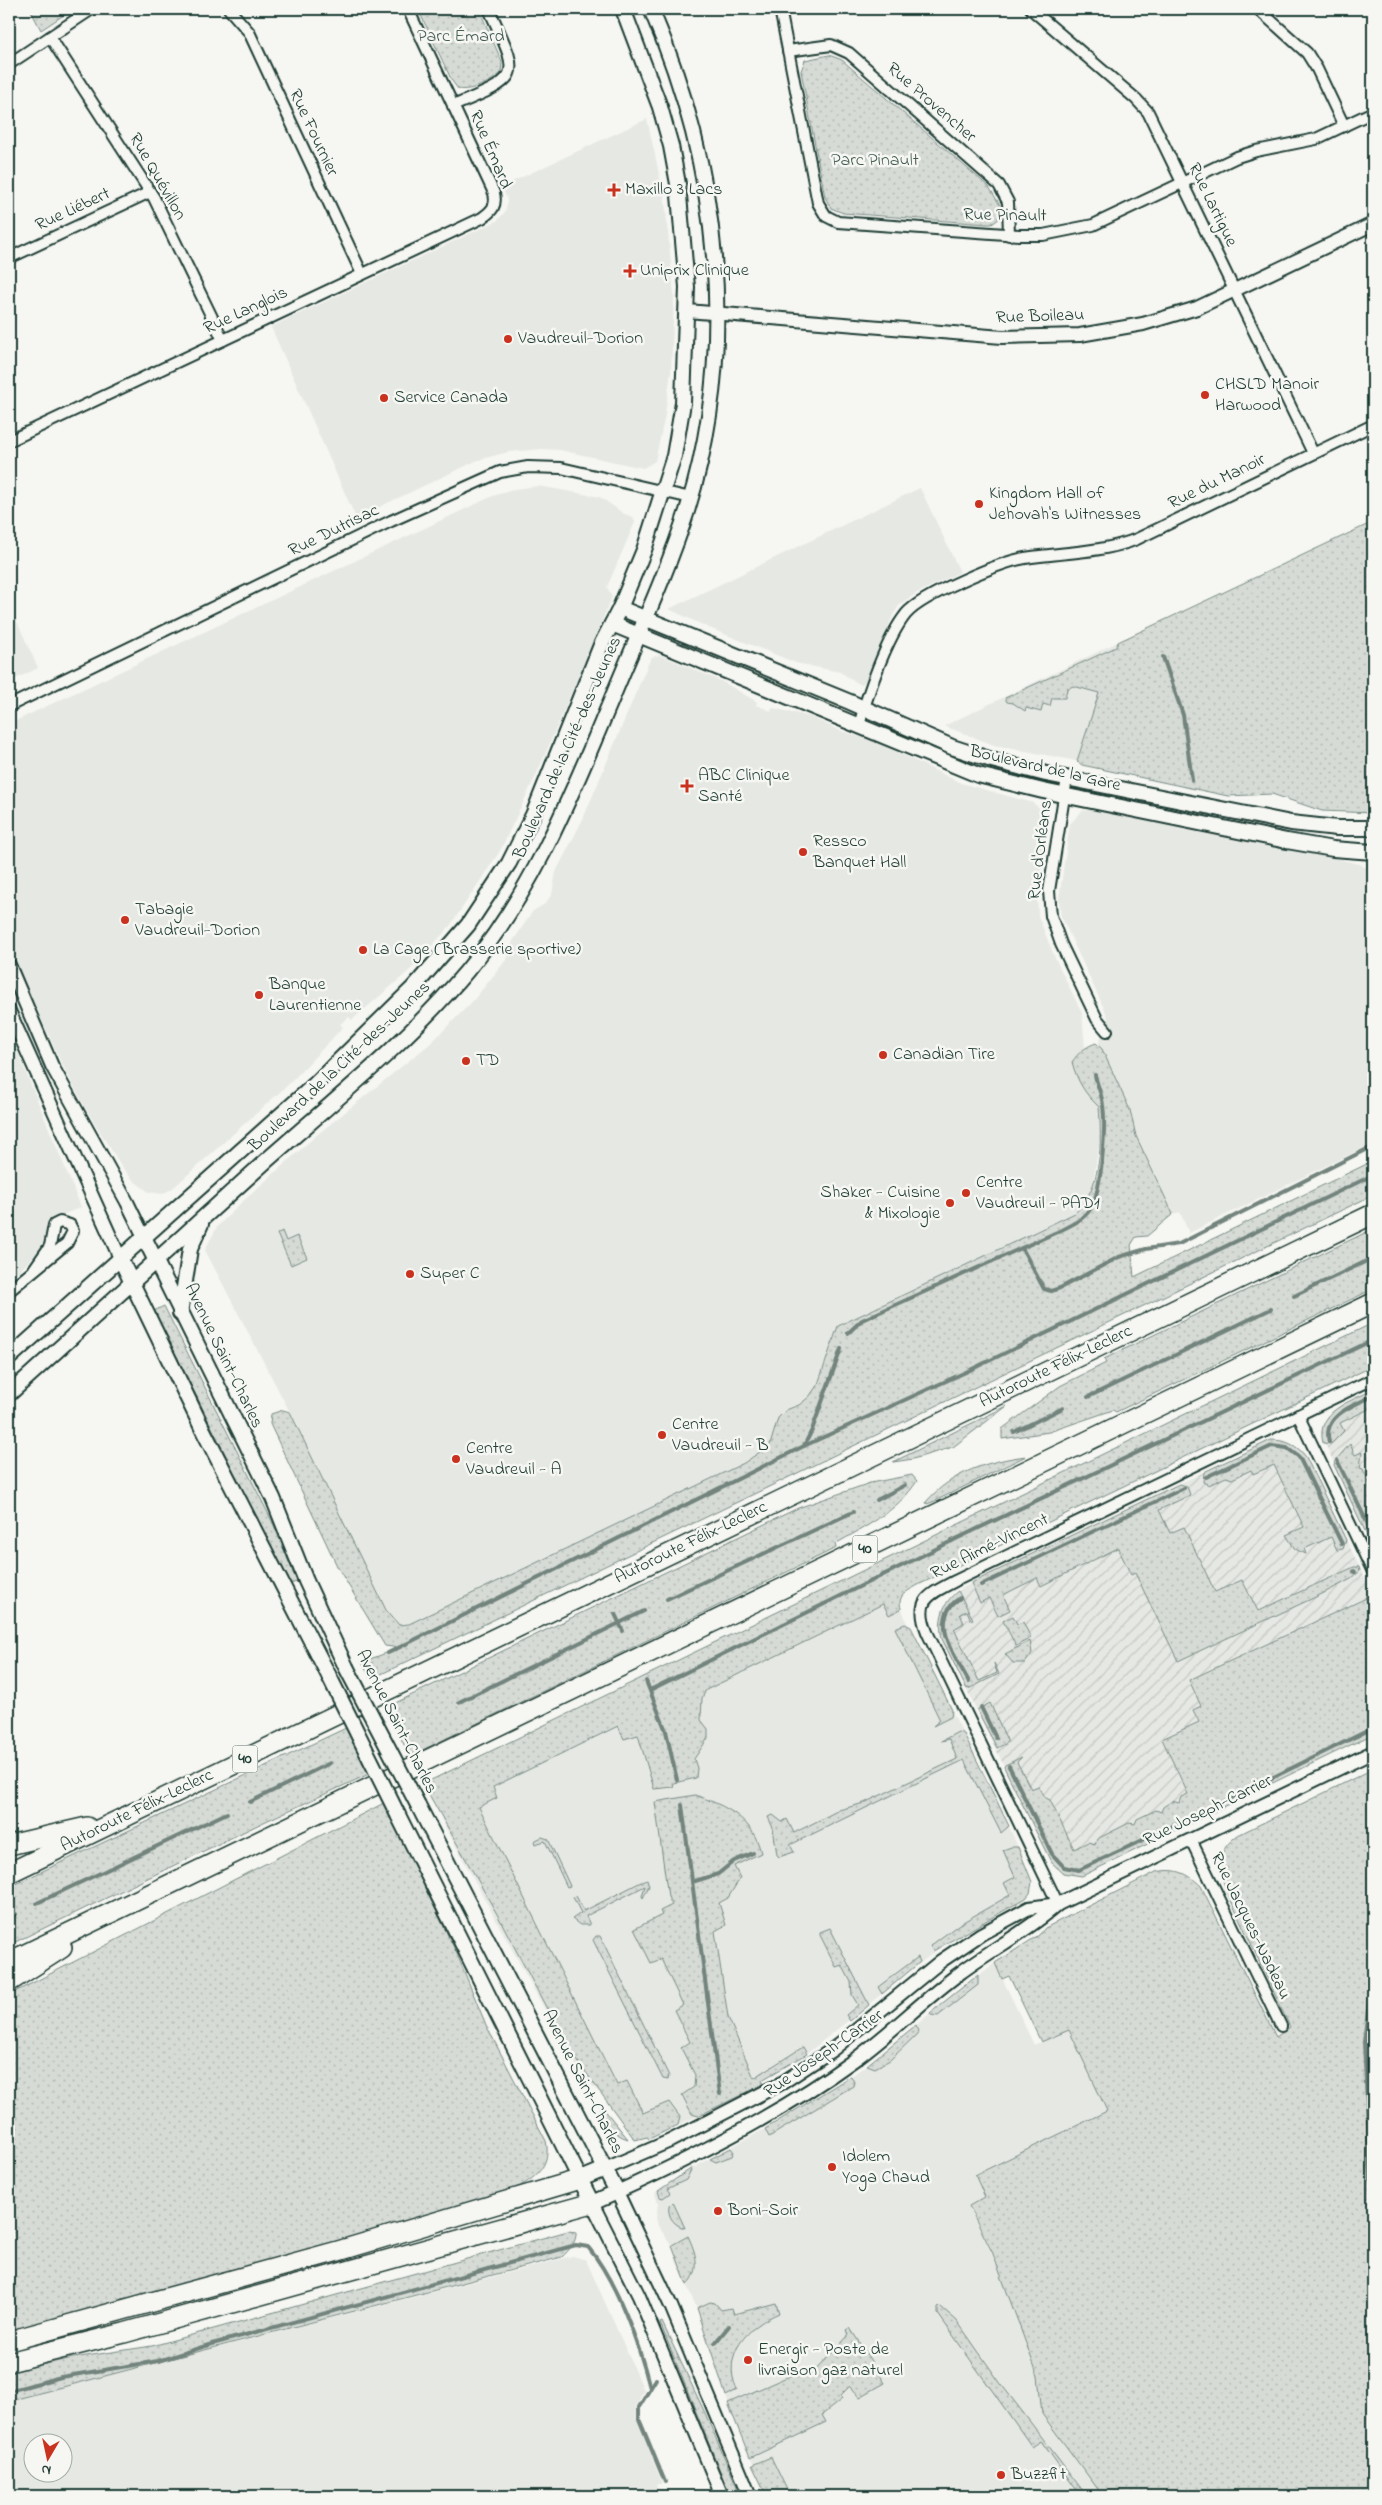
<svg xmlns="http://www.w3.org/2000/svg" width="1382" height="2505" viewBox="0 0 1382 2505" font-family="'Indie Flower',sans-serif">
<defs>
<pattern id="industrial-furrows" width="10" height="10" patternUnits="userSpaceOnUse" patternTransform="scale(1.25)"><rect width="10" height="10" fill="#e6e8e4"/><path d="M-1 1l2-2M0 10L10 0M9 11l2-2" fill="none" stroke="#c5c8c4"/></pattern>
<pattern id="grass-dots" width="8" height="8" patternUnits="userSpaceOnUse" patternTransform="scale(1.25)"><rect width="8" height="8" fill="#d6dbd6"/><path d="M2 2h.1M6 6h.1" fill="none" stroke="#b7bdb8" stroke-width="1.8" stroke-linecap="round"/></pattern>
</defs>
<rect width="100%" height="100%" fill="#f6f6f2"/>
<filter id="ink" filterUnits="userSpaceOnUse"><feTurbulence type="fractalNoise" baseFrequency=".02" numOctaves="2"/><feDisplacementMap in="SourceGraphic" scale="10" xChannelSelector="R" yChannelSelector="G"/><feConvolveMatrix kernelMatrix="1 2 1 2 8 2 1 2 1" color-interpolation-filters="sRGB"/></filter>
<g filter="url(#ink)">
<g fill="#e6e8e4" fill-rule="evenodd">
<path d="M647,119L665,201L674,295L671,372L664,420L655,461L643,468L560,450L542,449L508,452L478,460L356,518L271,327L497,221L505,212L507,205V198L501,187Z"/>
<path d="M538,486L600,497L624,514L633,517L635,522L607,587L612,597L538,771L500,851L450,926L410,970L352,1020L349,1017L340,1024L343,1027L290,1083L174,1187L163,1194L149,1192L134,1181L122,1167L87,1111L61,1062L9,948V724L493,496L515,489Z"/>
<path d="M920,488L960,572L917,593L900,604L893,615L866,680L861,685L840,672L796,663L707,627L669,609Z"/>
<path d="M9,604L38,668L9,682Z"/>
<path d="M1118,642L1077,761L994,745L944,726Z"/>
<path d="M660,655L723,682L757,702L756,705L771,711L773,708L811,717L841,731L872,740L961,783L1033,803L1043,811L1048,822L1037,898L1038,916L1055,958L1082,1013L1087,1073L1099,1107L1100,1139L1091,1193L1085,1203L1075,1213L838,1326L818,1384L809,1397L799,1405L786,1410L770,1445L744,1463L465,1598L409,1624L399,1626L386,1610L293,1418L205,1250L217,1227L240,1204L318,1134L431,1043L472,1002L507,959L513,941L533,911L545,904L552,894L556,872L583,819L648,664L652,657Z"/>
<path d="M1092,809L1323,855L1362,865V867H1367V871H1373V1143L1189,1233L1180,1212L1173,1214L1136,1136L1130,1110L1098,1045L1108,1017L1061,916L1059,899L1070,824L1082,811Z"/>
<path d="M9,1031L81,1207L49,1221L46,1244L9,1281Z"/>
<path d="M902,1589L899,1600L906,1621L1000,1806L1030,1875L1032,1882L1030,1893L1023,1901L952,1938L810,2051L762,2080L764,2084L649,2139L647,2137L635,2140L601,2094L584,2078L569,2054L441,1819L444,1817L439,1808Z"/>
<path d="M995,1963L1034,2045L1068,2029L1107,2111L975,2175L985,2197L969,2206L1106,2496H767L734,2420L702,2320L677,2263L673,2247L658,2226L656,2218L658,2204L655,2193L682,2174L791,2115L851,2076L877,2058L952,1995Z"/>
<path d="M573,2256L586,2260L644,2390L636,2406V2417L662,2483L656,2485L660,2496H9V2401ZM32,2442H62V2472H32Z"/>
</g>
<g fill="url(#industrial-furrows)">
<path d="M1373,1390V1548L1322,1437V1429L1333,1410Z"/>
<path d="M1271,1440L1286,1441L1301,1451L1306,1457L1373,1595L1189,1680L1243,1798L1082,1876L1063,1873L1051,1862L942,1639L940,1624L943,1610L956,1593L971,1583Z"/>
</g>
<g fill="url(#grass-dots)" stroke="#7a8c85">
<path d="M30,9H73L41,30Z"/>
<path d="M418,9H479L502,62L501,73C492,82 470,92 458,89L452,81Z"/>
<path d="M829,55L842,60L989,187L1000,205V218L992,224H986L843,213L831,208L825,197L801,71L805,60Z"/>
<path d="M1373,522V813L1322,811L1272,794L1228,796L1082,765L1077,761L1099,693L1073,686L1067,689L1065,698H1052L1050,706L1043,704L1041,712L1026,708L1025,711L1013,703L1007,702L1005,698L1116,647L1118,642Z"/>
<path d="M1096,1043L1102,1049L1130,1110L1136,1136L1173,1214L1147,1236L1136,1237L1131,1245L1134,1277L1373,1161V1195L371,1679L362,1662L400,1648L385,1646L338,1568L270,1424L271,1414L283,1410L290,1412L386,1610L399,1625L409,1624L744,1463L770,1445L778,1418L786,1410L799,1405L809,1397L818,1384L838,1326L1075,1213C1102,1188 1102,1142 1099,1107C1085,1094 1077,1081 1072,1062C1079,1052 1085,1047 1096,1043Z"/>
<path d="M1373,1229V1289L1116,1412L1113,1410L1049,1432L1002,1439V1429L1060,1386L1106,1363L1104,1359Z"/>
<path d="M282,1231L286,1241L297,1236L307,1258L291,1265L277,1234Z"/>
<path d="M164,1306L273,1523L297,1582L290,1584L154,1311Z"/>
<path d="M1373,1323V1366L918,1585C907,1592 897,1594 901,1609L889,1615L883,1604L706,1690L702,1698L701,1720L708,1729V1738L694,1759L697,1768L696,1778L674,1783L673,1787L654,1789L638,1735L624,1739L618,1726L493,1787L497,1798L479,1807L617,2085L627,2081L643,2113L669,2102L680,2117L678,2125L649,2139L647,2137L635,2140L566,2045L497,1914L423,1784Z"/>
<path d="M1373,1390V1407L1340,1423L1344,1431L1331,1444L1323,1443C1315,1411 1351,1401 1373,1390Z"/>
<path d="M1007,1406L953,1447L913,1459L893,1462Z"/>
<path d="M1271,1440C1286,1440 1297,1445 1306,1457L1346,1540L1343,1549L1337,1550L1331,1537L1304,1549L1306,1554L1295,1549L1286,1535L1304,1527L1274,1465L1253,1474L1251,1470L1232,1479L1226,1477L1209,1485L1203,1482L1204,1472Z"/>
<path d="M1350,1444L1355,1455L1362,1452L1360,1468L1363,1469L1373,1491V1548L1334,1465L1335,1461Z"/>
<path d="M1026,1456L935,1501L927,1504L926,1502C952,1472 988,1461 1026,1456Z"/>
<path d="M912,1475L917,1481C898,1511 865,1527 835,1544L836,1548L410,1756L385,1708L798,1508L870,1483Z"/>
<path d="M1179,1484L1187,1486L1190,1495L1159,1510L1170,1533L1184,1527L1215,1592L1242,1580L1258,1611L1354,1567H1359L1360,1571L1351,1579L1322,1594L1178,1661L1135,1573L1131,1575L1118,1548L1041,1586L1037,1578L1003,1595L1010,1610L998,1616L989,1598L980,1603L971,1583Z"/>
<path d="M958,1591L973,1619L971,1620L967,1611L960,1614L964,1623L954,1629L979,1681L997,1673L994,1663L999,1674L968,1689L966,1688L942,1639C938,1620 942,1603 958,1591Z"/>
<path d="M1373,1595V1734L1082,1876L1063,1873L1051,1862L1004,1767L1005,1765L1022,1757L1017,1762L1031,1789L1038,1786L1044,1797L1050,1800L1074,1849L1088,1842L1095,1844L1097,1839L1129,1823L1135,1824L1137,1819L1156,1810L1161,1812L1163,1807L1172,1801L1179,1803L1181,1797L1188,1794L1162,1739L1199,1722L1193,1710L1201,1706L1189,1680Z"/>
<path d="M1013,1616L1017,1624L1023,1622L1031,1638L1016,1646L1003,1621Z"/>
<path d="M905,1624L911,1627L952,1710L951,1717L933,1726L940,1720L895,1628Z"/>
<path d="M1030,1641L1032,1653L1025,1663H1013L1005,1654Z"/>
<path d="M990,1703L1007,1740V1743L997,1748L977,1710Z"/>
<path d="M346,1728L369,1774L268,1820L9,1945V1887Z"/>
<path d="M958,1732L964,1734L1009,1826L1001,1833L964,1760L790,1845L794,1852L779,1857L777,1855L773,1828L768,1817L773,1815L782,1822L787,1819L794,1833L839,1810L864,1803L957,1759L949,1739L941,1741Z"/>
<path d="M1373,1769V2496H1103L1042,2414L1038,2376L993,2254L969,2206L985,2197L975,2175L1107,2111L1069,2030L1041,2042L1009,1976L1002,1979L995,1963L1039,1935L1045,1928L1156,1872C1175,1868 1187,1872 1201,1886L1276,2037L1290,2027L1226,1890C1218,1866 1216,1851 1238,1835Z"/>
<path d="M695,1795C726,1806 753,1818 761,1853L734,1866L740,1878L728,1898L719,1903L726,1925L715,1931L728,2017L754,2078L803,2047L807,2054L762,2080L764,2084L698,2116L692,2114L682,2095L694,2087L695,2075L681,2048L690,2042L674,2010L683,2005L661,1959L651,1963L634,1929L662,1915L660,1911L672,1905L668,1897L655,1802Z"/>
<path d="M384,1803L457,1954L486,2025L546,2141C557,2186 488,2198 456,2208L9,2331V1995Z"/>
<path d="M542,1837L548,1839L570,1886L567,1887L545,1841L535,1844L534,1841Z"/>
<path d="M1011,1847H1018L1032,1882L1030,1893L1026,1898L933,1951L930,1946L958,1925L1010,1895L1004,1883L1015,1877L1003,1850Z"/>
<path d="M647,1879L649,1886L643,1898L642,1896L645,1886L586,1916L590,1925H580L572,1919L581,1913L573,1897L576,1896L584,1911Z"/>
<path d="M830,1928L869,2005L850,2021L846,2015L858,2005L852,1995L851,1982L842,1965L836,1967L820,1935V1932Z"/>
<path d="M596,1936H600L669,2076L668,2080L663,2079L593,1940Z"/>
<path d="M918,1957L920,1962L882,1994L878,1987Z"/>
<path d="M978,1975V1985L938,2016L931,2015L930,2013Z"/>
<path d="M916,2025L919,2031L916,2035L890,2060L875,2068L867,2065Z"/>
<path d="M851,2076L854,2082L853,2086L769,2137L765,2129Z"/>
<path d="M603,2108L628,2139C613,2135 606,2122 599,2110Z"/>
<path d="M731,2148L734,2152L732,2156L716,2162L710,2159Z"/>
<path d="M692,2168L686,2180L667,2189L670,2193L663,2198L660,2197L658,2191Z"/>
<path d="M673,2202L685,2228C675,2226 667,2217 669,2206Z"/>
<path d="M568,2231L576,2232C577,2242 569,2250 562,2257L9,2401V2372L73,2358L152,2346Z"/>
<path d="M688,2236C696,2253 702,2271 687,2285L672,2245Z"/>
<path d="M710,2302L715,2303L721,2310L732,2308L734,2314L776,2303L779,2313C747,2327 721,2354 737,2390L726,2396L697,2308Z"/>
<path d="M941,2307L957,2321L1001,2384L1087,2496H1081L1041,2441L1032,2447L938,2314V2308Z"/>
<path d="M121,2319L47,2346L9,2357V2349Z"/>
<path d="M662,2322L705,2413L741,2496H731L729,2493L660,2323Z"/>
<path d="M850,2328L885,2383L860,2397L850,2386L840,2396L842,2399L822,2415L826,2422L750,2458L728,2403L805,2369L810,2376L849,2335L847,2330Z"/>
<path d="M771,2457L788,2492V2496H767L752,2465Z"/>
</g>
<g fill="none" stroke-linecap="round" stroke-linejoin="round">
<g stroke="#72847d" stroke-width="4">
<path d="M1373,559V561"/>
<path d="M1163,657L1183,715L1192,780"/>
<path d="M1022,1248L1044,1289L1051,1291L1060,1288L1119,1257L1146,1249L1179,1244L1373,1146"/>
<path d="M1294,1296L1373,1258"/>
<path d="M848,1333L862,1320L1057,1232C1069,1226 1084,1220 1091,1208C1102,1189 1106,1126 1103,1105C1102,1095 1097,1085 1095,1075"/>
<path d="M1088,1397L1271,1309"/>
<path d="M1014,1432L1063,1408"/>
<path d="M1329,1442C1322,1415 1354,1405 1373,1396"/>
<path d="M804,1446L968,1371L1373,1175"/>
<path d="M1337,1460L1373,1535"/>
<path d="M1206,1477L1272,1446L1287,1448L1299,1457L1342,1544"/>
<path d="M877,1500L905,1485"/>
<path d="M1354,1571L1355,1572"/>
<path d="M981,1585L1184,1488"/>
<path d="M1367,1597L1373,1609"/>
<path d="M960,1598C927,1619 956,1657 969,1682"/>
<path d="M667,1599L853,1512"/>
<path d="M615,1614L623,1631"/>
<path d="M388,1653L804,1446L812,1430L841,1349"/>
<path d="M646,1681L666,1731L677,1780"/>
<path d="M650,1690L956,1539L1373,1340"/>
<path d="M459,1702L644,1611"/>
<path d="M981,1707L996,1738"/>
<path d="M1009,1766L1052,1854L1064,1867L1079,1870L1215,1806L1373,1728"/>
<path d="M250,1802L330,1763"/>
<path d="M682,1805L720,2094"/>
<path d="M692,1882L718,1874L734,1861L753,1853"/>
<path d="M37,1903L227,1813"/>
<path d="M9,1917L16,1914"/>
<path d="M1373,1969L1364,2042L1373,2226"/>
<path d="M715,2343L729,2326"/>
<path d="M656,2379L639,2407V2419L665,2482"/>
<path d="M9,2391L61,2377L158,2361L212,2344L576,2245L588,2247C617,2282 639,2344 650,2388"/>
</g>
<defs>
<g id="minor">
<path d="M229,9L249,32L362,274"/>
<path d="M780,9L818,203L826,216L838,222L1019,235H1043L1093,225L1237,157L1256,151L1316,139L1373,112"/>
<path d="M1031,9L1136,99L1148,112L1313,453"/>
<path d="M1258,9L1307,53L1317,69L1344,126"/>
<path d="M50,37L154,198L223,340"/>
<path d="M788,51L831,45L849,53L999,185L1008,202L1009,235"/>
<path d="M9,64L92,9"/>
<path d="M453,106C525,76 520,78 489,9"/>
<path d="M9,258L150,192"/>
<path d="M9,441L482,218C492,211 497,206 494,193L408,9"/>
<path d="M9,706L391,521L500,472L528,467L561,468L691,498"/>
<path d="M859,726C867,695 886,639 906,614C922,595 1001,562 1025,558C1063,552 1102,553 1137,539L1373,425"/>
<path d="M1067,778L1049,891L1051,916L1061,944L1097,1019L1107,1031"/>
<path d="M9,1291L67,1243L73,1231L70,1225L60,1222L54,1225L50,1246L34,1269"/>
<path d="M1298,1415L1373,1572"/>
<path d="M1191,1840L1281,2026"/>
<path d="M1058,1904L927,1632C914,1599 929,1595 955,1581L1373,1379"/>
</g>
<g id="tertiary">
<path d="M687,311L1002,337L1080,335L1143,324L1197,308L1373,224"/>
<path d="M9,965L52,1066L127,1202L144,1237"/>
<path d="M9,1011L120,1258"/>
<path d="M605,2169L670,2141L782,2083L832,2050L941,1961L981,1934L1029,1908L1058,1904"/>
<path d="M592,2203L639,2296L722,2496"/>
<path d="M750,2496L671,2306L617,2192C699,2155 781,2113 854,2060C891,2033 923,2000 960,1973C992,1949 1028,1931 1058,1904L1373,1752"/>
</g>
<g id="secondary">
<path d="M620,608L850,702L952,747L992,760L1046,774L1291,823L1337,828H1373"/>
<path d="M612,624L978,775L1043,791L1287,841L1333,849L1373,852"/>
<path d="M144,1237L273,1498L306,1581L346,1667"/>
<path d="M120,1258L204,1432L329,1676"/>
<path d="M180,1313L190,1249L201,1224"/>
<path d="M9,1358L311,1088L413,988L468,925L509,863L533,815L601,645L620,608L644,550L674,456L683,403L687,287L678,184L671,146L660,107L623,9"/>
<path d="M9,1394C95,1316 181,1238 267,1160C335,1100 407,1042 466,972C533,892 570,798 610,703C636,639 666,576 687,511C739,344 719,167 651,9"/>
<path d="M398,1815L592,2203L617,2192L418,1805"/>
<path d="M581,2179L605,2169"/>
</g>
<g id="motorway">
<path d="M9,1845L87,1827"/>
<path d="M9,1873L1373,1214"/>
<path d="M9,1962L1373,1303"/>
<path d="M9,1982L62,1948"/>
<path d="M9,2341L338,2251L581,2179"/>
<path d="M9,2362L124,2333L592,2203"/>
</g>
</defs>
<use href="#minor" stroke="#1f3d34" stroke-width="14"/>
<use href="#tertiary" stroke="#1f3d34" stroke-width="16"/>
<use href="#secondary" stroke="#1f3d34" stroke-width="18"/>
<use href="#motorway" stroke="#1f3d34" stroke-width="22"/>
<use href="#minor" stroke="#f6f6f2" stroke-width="10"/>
<use href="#tertiary" stroke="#f6f6f2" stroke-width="12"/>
<use href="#secondary" stroke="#f6f6f2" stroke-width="14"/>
<use href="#motorway" stroke="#f6f6f2" stroke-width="19"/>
<defs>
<g id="secondary-bridge">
<path d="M346,1667L418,1805"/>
<path d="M329,1676L398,1815"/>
</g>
</defs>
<use href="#secondary-bridge" stroke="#1f3d34" stroke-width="18" stroke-linecap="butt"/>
<use href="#secondary-bridge" stroke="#f6f6f2" stroke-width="14"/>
</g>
</g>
<g fill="#c8321e" stroke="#f6f6f2" stroke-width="2">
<path d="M611.5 182.5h5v5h5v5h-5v5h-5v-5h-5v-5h5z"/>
<path d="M627.5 263.5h5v5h5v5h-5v5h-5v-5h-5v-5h5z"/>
<circle cx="508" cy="339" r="5"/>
<circle cx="1205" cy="395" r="5"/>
<circle cx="384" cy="398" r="5"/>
<circle cx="979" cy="504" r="5"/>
<path d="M684.5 778.5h5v5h5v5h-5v5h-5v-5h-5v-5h5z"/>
<circle cx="803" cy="852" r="5"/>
<circle cx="125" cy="920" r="5"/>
<circle cx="363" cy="950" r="5"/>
<circle cx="259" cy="995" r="5"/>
<circle cx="883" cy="1055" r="5"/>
<circle cx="466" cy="1061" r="5"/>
<circle cx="966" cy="1193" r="5"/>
<circle cx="950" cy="1203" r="5"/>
<circle cx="410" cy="1274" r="5"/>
<circle cx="662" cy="1435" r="5"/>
<circle cx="456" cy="1459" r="5"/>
<circle cx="832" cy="2167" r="5"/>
<circle cx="718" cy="2211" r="5"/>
<circle cx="748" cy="2360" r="5"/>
<circle cx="1001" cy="2475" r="5"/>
</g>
<g text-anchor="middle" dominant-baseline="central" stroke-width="5" stroke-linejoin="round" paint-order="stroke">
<g fill="#f6f6f2" stroke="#60746d" stroke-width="1">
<rect x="852.5" y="1535.5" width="25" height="27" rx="4"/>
<rect x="232.5" y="1745.5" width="25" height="27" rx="4"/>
</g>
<g font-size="16" font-weight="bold" fill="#1f3d34">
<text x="865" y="1549">40</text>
<text x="245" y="1759">40</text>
</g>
<g font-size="18" fill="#445d54" stroke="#f6f6f2">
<text x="461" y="37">Parc Émard</text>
<text x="875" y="161">Parc Pinault</text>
</g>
<g font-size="18" fill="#1f3d34" stroke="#f6f6f2">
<text transform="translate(931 103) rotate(41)">Rue Provencher</text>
<text transform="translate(313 133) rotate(65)">Rue Fournier</text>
<text transform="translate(490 150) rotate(67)">Rue Émard</text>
<text transform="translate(157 177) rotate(60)">Rue Quévillon</text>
<text transform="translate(1212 205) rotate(64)">Rue Lartigue</text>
<text transform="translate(73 210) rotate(-25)">Rue Liébert</text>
<text transform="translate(1005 216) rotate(1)">Rue Pinault</text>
<text transform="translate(246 311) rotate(-25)">Rue Langlois</text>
<text transform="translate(1040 317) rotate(-2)">Rue Boileau</text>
<text transform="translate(1217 482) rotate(-26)">Rue du Manoir</text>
<text transform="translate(334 531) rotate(-26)">Rue Dutrisac</text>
<text transform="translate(568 748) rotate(-66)">Boulevard de la Cité-des-Jeunes</text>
<text transform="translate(1045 769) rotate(13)">Boulevard de la Gare</text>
<text transform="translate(1041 850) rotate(-83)">Rue d'Orléans</text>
<text transform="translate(340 1067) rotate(-43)">Boulevard de la Cité-des-Jeunes</text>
<text transform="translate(223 1356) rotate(64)">Avenue Saint-Charles</text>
<text transform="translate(1056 1367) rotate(-26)">Autoroute Félix-Leclerc</text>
<text transform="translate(691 1543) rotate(-26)">Autoroute Félix-Leclerc</text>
<text transform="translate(990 1547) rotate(-26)">Rue Aimé-Vincent</text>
<text transform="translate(396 1722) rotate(63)">Avenue Saint-Charles</text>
<text transform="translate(137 1811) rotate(-26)">Autoroute Félix-Leclerc</text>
<text transform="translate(1208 1811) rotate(-26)">Rue Joseph-Carrier</text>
<text transform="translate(1250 1926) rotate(64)">Rue Jacques-Nadeau</text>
<text transform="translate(824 2054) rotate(-35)">Rue Joseph-Carrier</text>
<text transform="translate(582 2082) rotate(63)">Avenue Saint-Charles</text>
</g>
<g font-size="18" fill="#1f3d34" stroke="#f6f6f2" text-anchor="start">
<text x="625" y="190">Maxillo 3 Lacs</text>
<text x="640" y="271">Uniprix Clinique</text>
<text x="518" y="339">Vaudreuil-Dorion</text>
<text x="1215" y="385">CHSLD Manoir<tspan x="1215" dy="21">Harwood</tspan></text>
<text x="394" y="398">Service Canada</text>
<text x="989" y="494">Kingdom Hall of<tspan x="989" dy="21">Jehovah's Witnesses</tspan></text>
<text x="698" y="776">ABC Clinique<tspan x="698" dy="21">Santé</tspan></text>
<text x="813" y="842">Ressco<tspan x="813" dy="21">Banquet Hall</tspan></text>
<text x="135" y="910">Tabagie<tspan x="135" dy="21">Vaudreuil-Dorion</tspan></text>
<text x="373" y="950">La Cage (Brasserie sportive)</text>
<text x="269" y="985">Banque<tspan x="269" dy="21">Laurentienne</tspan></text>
<text x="893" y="1055">Canadian Tire</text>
<text x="476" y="1061">TD</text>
<text x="976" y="1183">Centre<tspan x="976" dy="21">Vaudreuil - PAD1</tspan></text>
<text x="940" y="1193" text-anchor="end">Shaker - Cuisine<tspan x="940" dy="21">&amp; Mixologie</tspan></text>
<text x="420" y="1274">Super C</text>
<text x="672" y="1425">Centre<tspan x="672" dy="21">Vaudreuil - B</tspan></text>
<text x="466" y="1449">Centre<tspan x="466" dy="21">Vaudreuil - A</tspan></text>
<text x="842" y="2157">Idolem<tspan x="842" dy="21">Yoga Chaud</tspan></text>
<text x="728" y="2211">Boni-Soir</text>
<text x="758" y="2350">Energir - Poste de<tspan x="758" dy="21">livraison gaz naturel</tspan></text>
<text x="1011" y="2475">Buzzfit</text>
</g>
</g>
<rect width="1382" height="2505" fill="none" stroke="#f6f6f2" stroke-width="30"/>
<rect x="15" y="15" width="1352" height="2475" fill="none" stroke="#1f3d34" stroke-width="2" filter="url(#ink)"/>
<g transform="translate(48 2458) rotate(189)"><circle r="24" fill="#f6f6f2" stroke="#a0aca6"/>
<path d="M0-4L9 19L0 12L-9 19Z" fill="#c8321e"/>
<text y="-8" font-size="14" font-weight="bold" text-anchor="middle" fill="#1f3d34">N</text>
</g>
</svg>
